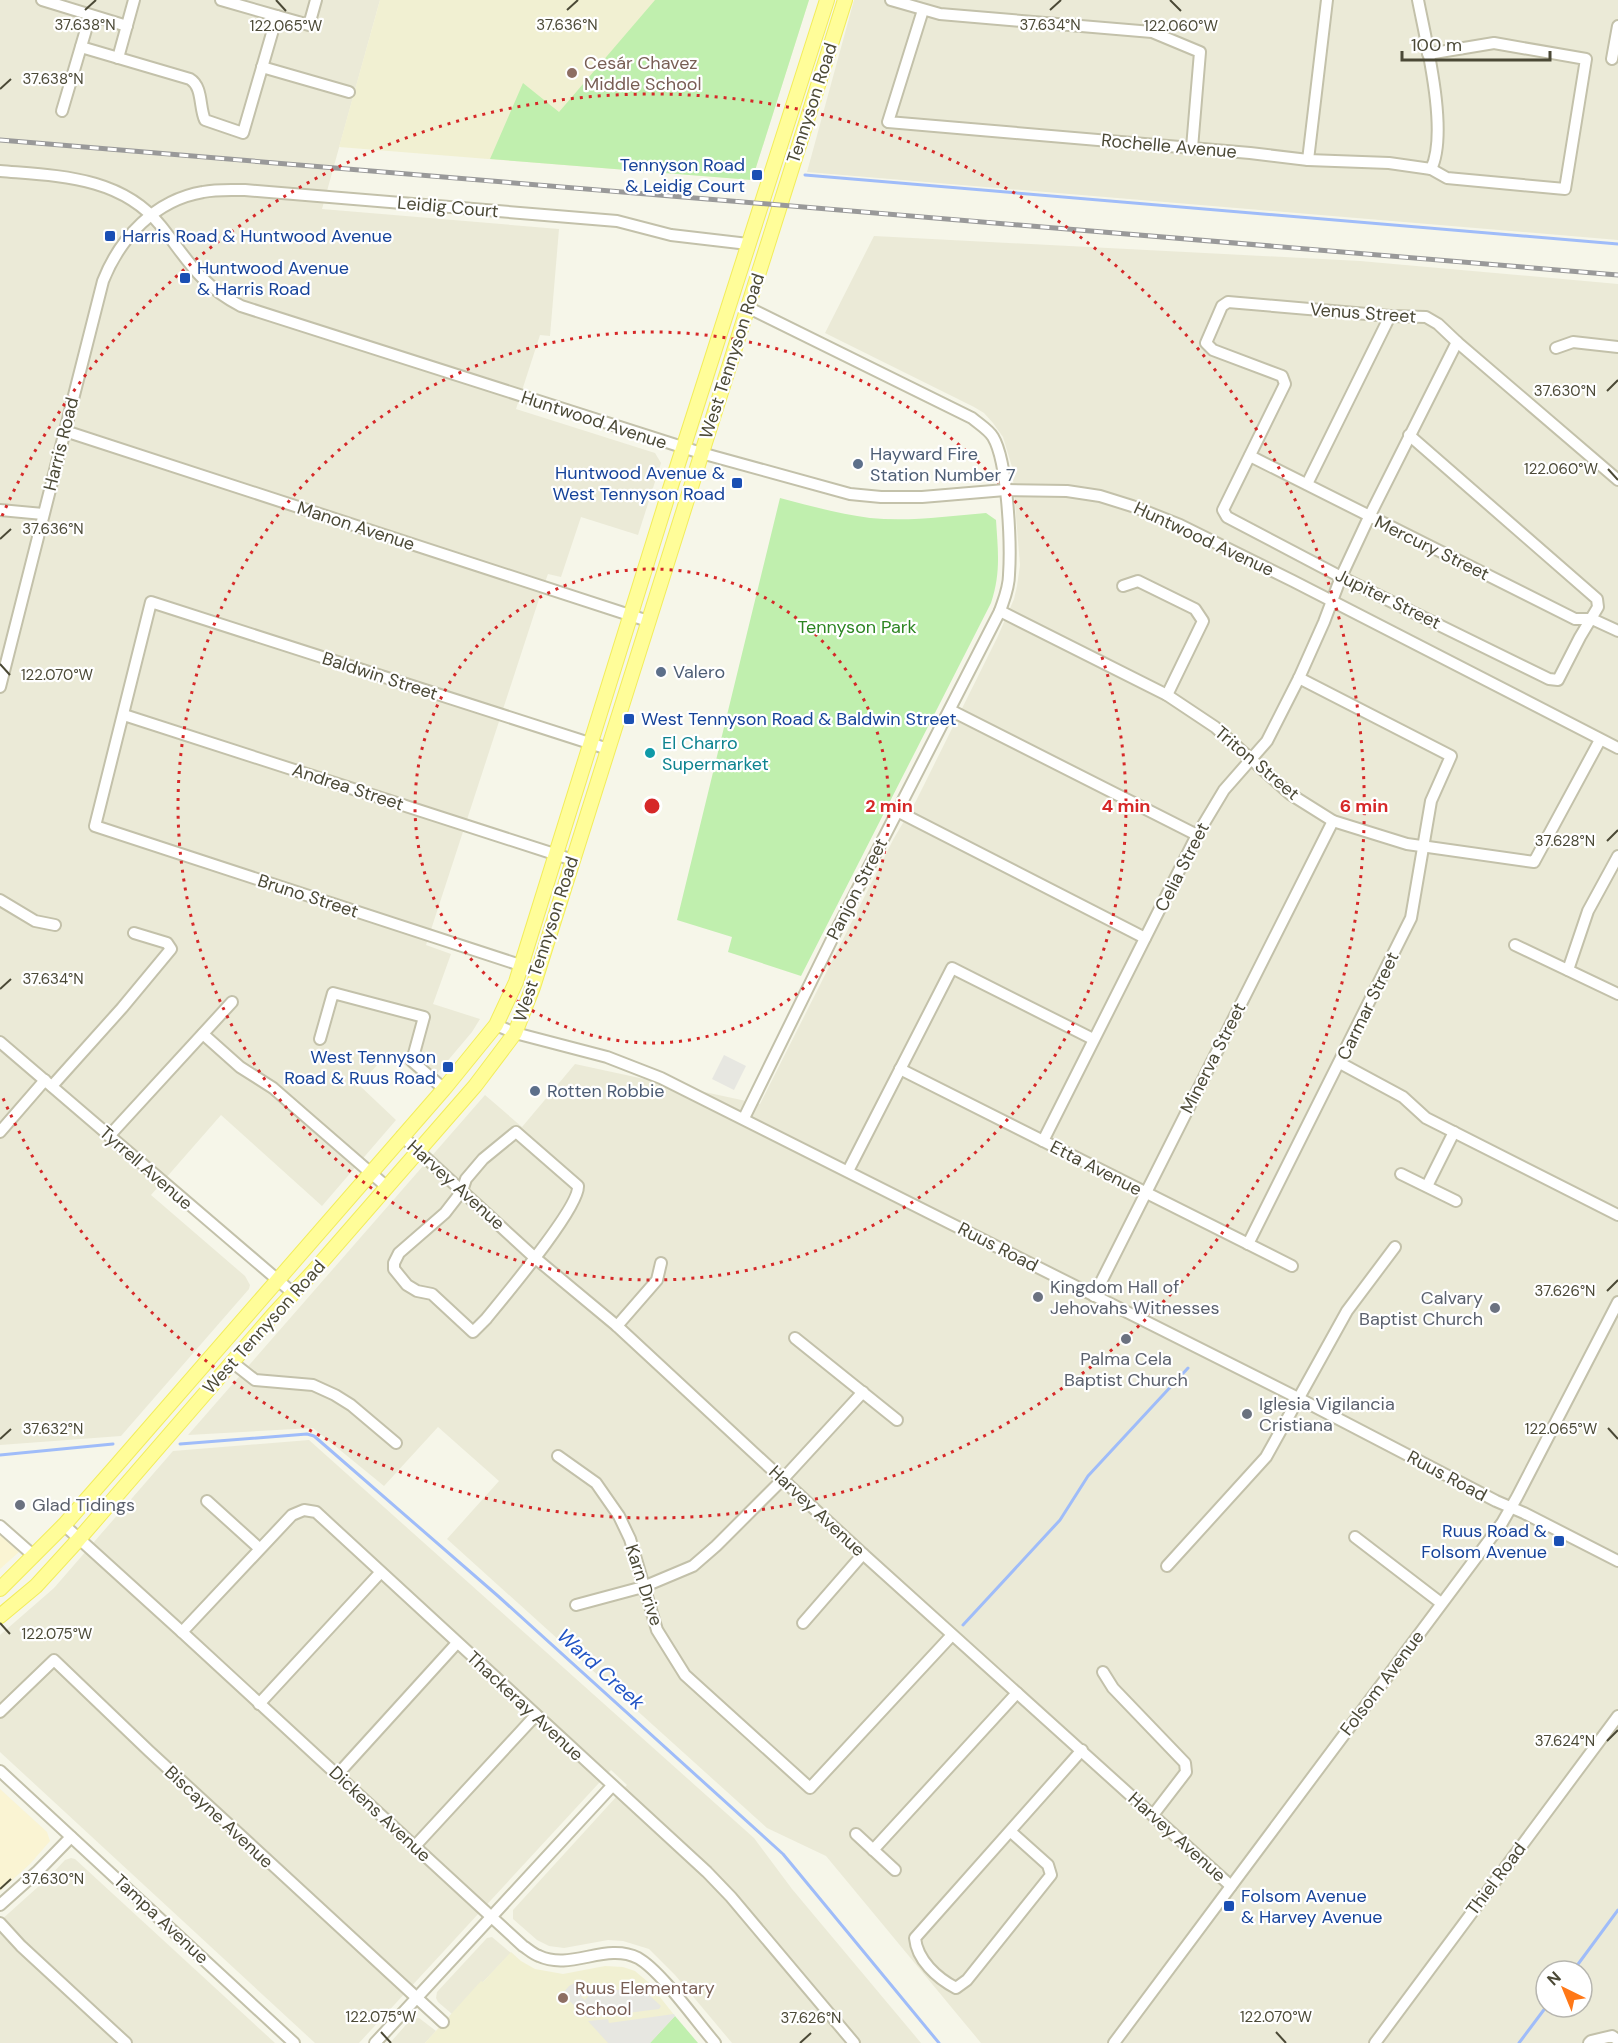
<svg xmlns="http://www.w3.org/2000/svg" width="1618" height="2043" viewBox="0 0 1618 2043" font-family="'DM Sans',sans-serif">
<rect width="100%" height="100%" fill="#f6f6e9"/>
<g fill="#ebead7" fill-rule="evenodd">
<path d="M0,0H380L322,209L559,229L550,336L540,335L516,409L655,453L661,463L638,535L581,517L561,577L548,574L540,596L426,945L451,954L433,1004L480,1019L472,1032L428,1084L389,1052L359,1085L396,1120L322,1206L221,1115L151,1195L245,1276L250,1285L249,1289L121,1436L0,1445Z"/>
<path d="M854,0H1618V240L807,172Z"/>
<path d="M874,236L1360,261L1618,284V2043H981L826,1856L767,1828L447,1539L499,1481L438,1427L384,1486L313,1428L188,1435L485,1095L522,1127L575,1064L760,1104L894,838L916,801L998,636L1014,599L1017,586L1020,565L1012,467L1003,437L993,423L984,413L974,407L825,333ZM1546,1971H1582V2007H1546Z"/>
<path d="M309,1440L754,1838L792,1889L921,2043H732L675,1975L649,1949L623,1941L608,1940L564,1948L549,1946L537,1940L513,1919V1910L627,1785L611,1770L359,2043H315L0,1752V1635L54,1588L173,1451Z"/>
<path d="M71,1858L75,1859L275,2043H0V1921L49,1877L65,1860Z"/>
<path d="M492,1937L511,1953L452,2014L438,2002L436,1998L437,1992L487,1938Z"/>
<path d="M419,2018L436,2031L425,2043H390L411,2019Z"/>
</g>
<g fill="#faf4d3">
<path d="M0,1535L19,1552L0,1569Z"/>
<path d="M0,1789L47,1832L50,1841L30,1864L0,1891Z"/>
</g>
<g fill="#f1f0d2">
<path d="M380,0H809L752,180L339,147Z"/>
<path d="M511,1952L521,1961L535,1969L552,1972L563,1974L605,1966L623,1967L635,1971L648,1982L675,2016L650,2043H425L481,1981L483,1982Z"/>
</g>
<g fill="#c0efae">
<path d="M655,0H809L752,180L490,159L523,83L559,112Z"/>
<path d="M780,498C810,506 840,514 870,518C909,522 948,516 986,513L996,520C998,551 1001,573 991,603L801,976L728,952L732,937L677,920Z"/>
<path d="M675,2016L698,2043H650Z"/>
</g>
<g fill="#e7e7e1">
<path d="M724,1055L746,1066L734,1090L712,1079Z"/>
<path d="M578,1981L589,1992L581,1997L585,2000L591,1993L640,1987L661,2006L659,2009L588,2018L562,1994L569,1986Z"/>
<path d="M674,2014L675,2016L650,2043H608L588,2021L608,2019L609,2023Z"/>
</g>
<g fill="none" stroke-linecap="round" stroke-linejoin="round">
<g stroke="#9fbcf9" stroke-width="3">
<path d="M805,175L1618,244"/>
<path d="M180,1444L307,1434L314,1436L498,1596L783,1854L939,2043"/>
<path d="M0,1455L113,1444"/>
<path d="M963,1625L1060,1520L1088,1476L1188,1368"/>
<path d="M1573,1971L1618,1910"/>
<path d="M1519,2043L1546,2007"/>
</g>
<defs>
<g id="minor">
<path d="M42,0L127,26"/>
<path d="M221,0L277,16"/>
<path d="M891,0L940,14L1152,32L1200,52L1192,148"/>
<path d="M1418,0C1426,41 1449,133 1431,169"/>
<path d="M923,10L888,122L1250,153L1308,160L1389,163L1431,169L1447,178L1565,189L1586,59L1494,43L1428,54"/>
<path d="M81,47L190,79C203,87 199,107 205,120L243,133L277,16L309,25L316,0"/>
<path d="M118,58L134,0"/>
<path d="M1612,59L1618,26"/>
<path d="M262,67L349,92"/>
<path d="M62,111L90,16"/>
<path d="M1308,160L1327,0"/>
<path d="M0,171C58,176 121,176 161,226C188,260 200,285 241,306L701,453L850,494L881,497H922L1005,490L1067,491L1100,496L1132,506L1180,525L1293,581L1618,748"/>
<path d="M1556,348L1573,342L1618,347"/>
<path d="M65,431L648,621"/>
<path d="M1409,435L1597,599L1598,607L1580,637L1558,680L1549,679L1341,577L1227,517L1223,510L1285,384L1282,376L1213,350L1206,343L1222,306L1228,302L1390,316L1426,317L1438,324L1457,342L1618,480"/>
<path d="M1250,456L1575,619H1592L1618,631"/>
<path d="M1307,484L1390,316"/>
<path d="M0,510L43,514"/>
<path d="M1123,586L1138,581L1195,609L1203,621L1167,695"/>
<path d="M1000,611L1167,695L1215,727L1290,794L1333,821L1407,844L1534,862L1600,740"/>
<path d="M0,687L103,281C120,238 155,200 203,192C217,189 231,190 245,190L617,221L671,235L748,244"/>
<path d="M950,710L1197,835"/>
<path d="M124,715L573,860"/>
<path d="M897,811L1145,938"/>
<path d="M0,900L35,921L55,925"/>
<path d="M1515,945L1618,994"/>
<path d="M520,965L95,826L151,602L608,749"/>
<path d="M1568,970L1588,911L1618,856"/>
<path d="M496,1025L515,1033L607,1057L661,1078L1300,1399L1496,1501L1524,1513L1618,1561"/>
<path d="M203,1034L240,1067L273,1088L304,1115L387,1187"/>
<path d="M320,1039L333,993L424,1017L412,1061L444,1089"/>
<path d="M0,1042L293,1293"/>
<path d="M1340,1063L1403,1097L1426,1118L1618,1215"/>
<path d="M900,1069L1292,1266"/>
<path d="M52,1086L122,1008L171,949L167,943L134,933"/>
<path d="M744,1118L836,931L1000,611C1004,599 1009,588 1009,575C1011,545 1008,462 993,437C989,430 979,424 972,418L747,307"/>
<path d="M0,1132L45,1080"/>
<path d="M516,1132L578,1186C580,1207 503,1298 486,1319L473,1332L432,1294L417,1291L407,1285L394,1269V1263L399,1253L445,1213L462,1191L466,1179L483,1159Z"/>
<path d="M109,1136L232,1002"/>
<path d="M402,1136L534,1257L617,1326L863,1554L1231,1886"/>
<path d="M1043,1141L1197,835L1224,790L1267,741L1299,678L1324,622L1341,577L1369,517L1457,342"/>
<path d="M848,1171L952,968L1093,1039"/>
<path d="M1401,1174L1456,1201"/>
<path d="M1427,1186L1454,1132"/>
<path d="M1248,1244L1411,918L1431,801L1451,756L1299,678"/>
<path d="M1094,1296L1333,821"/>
<path d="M617,1326L657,1280L661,1263"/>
<path d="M795,1338L897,1420"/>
<path d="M232,1362L255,1380L313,1385L335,1395L351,1405L396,1443"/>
<path d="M558,1456L596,1483L619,1516L630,1539L657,1630L685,1675L810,1788L952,1635"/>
<path d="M207,1501L259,1548"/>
<path d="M64,1525L182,1632L523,1946C528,1949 533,1954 539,1956C571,1971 606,1942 638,1958C661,1971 696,2021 715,2043"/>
<path d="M0,1526L34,1556"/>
<path d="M1355,1537L1441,1603"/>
<path d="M1167,1566L1266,1457L1347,1311L1395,1247"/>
<path d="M576,1605L643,1587L693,1566L716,1546L783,1479L863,1392"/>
<path d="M803,1623L863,1554"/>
<path d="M182,1632L292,1515L304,1510L316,1512L707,1872L731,1897L854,2043"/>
<path d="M1103,1672L1113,1688L1185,1763L1186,1772L1153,1815"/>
<path d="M259,1704L380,1573"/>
<path d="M0,1712L54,1660L149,1751L443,2022"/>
<path d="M0,1771L294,2043"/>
<path d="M337,1775L457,1643"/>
<path d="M1010,1831L1048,1865L1051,1875L967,1980L956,1988C937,1978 917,1960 915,1938L1082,1750"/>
<path d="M856,1834L895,1870"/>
<path d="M415,1846L535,1716"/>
<path d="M873,1850L1017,1693"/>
<path d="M0,1905L38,1871L71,1837"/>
<path d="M0,1923L21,1946L126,2043"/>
<path d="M375,2043L612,1786"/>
<path d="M1114,2043L1502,1523L1517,1497L1618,1302"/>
<path d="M1375,2043L1618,1716"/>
<path d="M1589,2043L1591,2041L1612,2036L1618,2040"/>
</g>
<g id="major">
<path d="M0,1589L64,1525L115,1467L444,1089L496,1025L516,982L670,489L827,0"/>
<path d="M0,1616L36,1586L79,1539L273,1315L312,1273L475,1086L515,1033L533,987L845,0"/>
</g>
</defs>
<use href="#minor" stroke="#c3c1aa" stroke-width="14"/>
<use href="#major" stroke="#f2ed5c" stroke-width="16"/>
<use href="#minor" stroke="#fff" stroke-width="10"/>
<use href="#major" stroke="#fffd99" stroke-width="14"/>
<defs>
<path id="rail" d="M0,140L1618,275"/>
</defs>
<use href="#rail" stroke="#999" stroke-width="5"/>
<use href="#rail" stroke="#fff" stroke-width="3" stroke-dasharray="9" stroke-linecap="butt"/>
</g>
<path fill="none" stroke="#4b4936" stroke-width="2" d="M276,0L286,11M1170,0L1181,11M85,10L96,0M567,10L578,0M1050,10L1061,0M0,89L11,79M1607,391L1618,380M1608,469L1618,480M0,539L11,529M0,664L10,675M1607,841L1618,830M0,989L11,979M1607,1291L1618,1280M1608,1428L1618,1439M0,1439L11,1429M0,1623L10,1634M1607,1741L1618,1730M0,1889L11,1879M381,2032L391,2043M1276,2032L1286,2043M800,2043L811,2033"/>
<g fill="none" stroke="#d62828" stroke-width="3" stroke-dasharray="3 6">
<circle cx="652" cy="806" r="237"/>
<circle cx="652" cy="806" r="474"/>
<path d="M2 516A712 712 0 1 1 2 1096"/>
</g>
<g fill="#8d6e63" stroke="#fff" stroke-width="2">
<circle cx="572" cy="73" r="6"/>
<circle cx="563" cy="1998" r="6"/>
</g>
<g fill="#1a4fb4" stroke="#fff" stroke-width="2">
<rect x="751" y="169" width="12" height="12" rx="3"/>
<rect x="104" y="230" width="12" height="12" rx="3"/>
<rect x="179" y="272" width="12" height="12" rx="3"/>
<rect x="731" y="477" width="12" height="12" rx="3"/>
<rect x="623" y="713" width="12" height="12" rx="3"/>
<rect x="442" y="1061" width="12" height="12" rx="3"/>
<rect x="1553" y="1535" width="12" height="12" rx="3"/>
<rect x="1223" y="1900" width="12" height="12" rx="3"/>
</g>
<g fill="#5c6f8a" stroke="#fff" stroke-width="2">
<circle cx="858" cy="464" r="6"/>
<circle cx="661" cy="672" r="6"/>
<circle cx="535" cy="1091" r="6"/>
</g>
<circle fill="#0f9aa8" stroke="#fff" stroke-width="2" cx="650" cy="753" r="6"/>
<g fill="#6b7280" stroke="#fff" stroke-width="2">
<circle cx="1038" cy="1297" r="6"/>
<circle cx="1495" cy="1308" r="6"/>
<circle cx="1126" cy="1339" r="6"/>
<circle cx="1247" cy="1414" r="6"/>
<circle cx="20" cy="1505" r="6"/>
</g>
<g text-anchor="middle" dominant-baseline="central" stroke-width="4.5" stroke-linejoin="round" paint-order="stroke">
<g font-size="18" fill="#785e54" stroke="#fff" text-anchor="start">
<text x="584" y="63">Cesár Chavez<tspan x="584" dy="21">Middle School</tspan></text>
<text x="575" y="1988">Ruus Elementary<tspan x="575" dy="21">School</tspan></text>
</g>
<g font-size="18" fill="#4b4936" stroke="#fff">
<text transform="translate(812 103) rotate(-72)">Tennyson Road</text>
<text transform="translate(1169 146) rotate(5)">Rochelle Avenue</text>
<text transform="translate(448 207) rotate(5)">Leidig Court</text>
<text transform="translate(1363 313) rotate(4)">Venus Street</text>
<text transform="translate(732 356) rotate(-72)">West Tennyson Road</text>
<text transform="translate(594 420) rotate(18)">Huntwood Avenue</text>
<text transform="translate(61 444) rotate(-76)">Harris Road</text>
<text transform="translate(356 526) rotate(18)">Manon Avenue</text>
<text transform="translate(1204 539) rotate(25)">Huntwood Avenue</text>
<text transform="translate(1432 548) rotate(26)">Mercury Street</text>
<text transform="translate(1388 599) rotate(26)">Jupiter Street</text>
<text transform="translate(380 676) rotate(18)">Baldwin Street</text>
<text transform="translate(1257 763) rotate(40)">Triton Street</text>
<text transform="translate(348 787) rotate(18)">Andrea Street</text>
<text transform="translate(1182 867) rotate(-63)">Celia Street</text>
<text transform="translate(857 889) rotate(-63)">Panjon Street</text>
<text transform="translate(308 896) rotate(18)">Bruno Street</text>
<text transform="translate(546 939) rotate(-72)">West Tennyson Road</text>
<text transform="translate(1368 1006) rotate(-64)">Carmar Street</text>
<text transform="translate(1213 1058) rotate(-63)">Minerva Street</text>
<text transform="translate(146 1168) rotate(41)">Tyrrell Avenue</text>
<text transform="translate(1096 1168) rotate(27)">Etta Avenue</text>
<text transform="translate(456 1185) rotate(42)">Harvey Avenue</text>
<text transform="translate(998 1247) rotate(27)">Ruus Road</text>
<text transform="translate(264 1327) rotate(-48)">West Tennyson Road</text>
<text transform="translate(1447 1476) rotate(28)">Ruus Road</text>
<text transform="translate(817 1511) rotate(43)">Harvey Avenue</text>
<text transform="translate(644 1585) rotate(72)">Karn Drive</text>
<text transform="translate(1382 1683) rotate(-53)">Folsom Avenue</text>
<text transform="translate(525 1706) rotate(43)">Thackeray Avenue</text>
<text transform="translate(380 1814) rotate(43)">Dickens Avenue</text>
<text transform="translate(219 1817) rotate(43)">Biscayne Avenue</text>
<text transform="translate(1177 1837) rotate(42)">Harvey Avenue</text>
<text transform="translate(1496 1879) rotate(-53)">Thiel Road</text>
<text transform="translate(161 1919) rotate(43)">Tampa Avenue</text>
</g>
<g font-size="18" fill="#164399" stroke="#fff" text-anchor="end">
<text x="745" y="165">Tennyson Road<tspan x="745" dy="21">&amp; Leidig Court</tspan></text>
<text x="122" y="236" text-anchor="start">Harris Road &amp; Huntwood Avenue</text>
<text x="197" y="268" text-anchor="start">Huntwood Avenue<tspan x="197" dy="21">&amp; Harris Road</tspan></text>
<text x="725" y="473">Huntwood Avenue &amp;<tspan x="725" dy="21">West Tennyson Road</tspan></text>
<text x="641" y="719" text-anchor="start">West Tennyson Road &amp; Baldwin Street</text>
<text x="436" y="1057">West Tennyson<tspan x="436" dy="21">Road &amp; Ruus Road</tspan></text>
<text x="1547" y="1531">Ruus Road &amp;<tspan x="1547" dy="21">Folsom Avenue</tspan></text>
<text x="1241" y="1896" text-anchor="start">Folsom Avenue<tspan x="1241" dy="21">&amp; Harvey Avenue</tspan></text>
</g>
<g font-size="18" fill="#4e5e75" stroke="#fff" text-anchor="start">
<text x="870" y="454">Hayward Fire<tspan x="870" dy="21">Station Number 7</tspan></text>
<text x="673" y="672">Valero</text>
<text x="547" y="1091">Rotten Robbie</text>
</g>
<g font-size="18" fill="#2c8521" stroke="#fff">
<text x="857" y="627">Tennyson Park</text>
</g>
<g font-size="18" fill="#0d838f" stroke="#fff" text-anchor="start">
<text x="662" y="743">El Charro<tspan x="662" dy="21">Supermarket</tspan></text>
</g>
<g font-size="18" fill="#5b616d" stroke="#fff" text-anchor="start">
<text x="1050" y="1287">Kingdom Hall of<tspan x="1050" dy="21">Jehovahs Witnesses</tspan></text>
<text x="1483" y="1298" text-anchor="end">Calvary<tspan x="1483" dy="21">Baptist Church</tspan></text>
<text x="1126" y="1359" text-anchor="middle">Palma Cela<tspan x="1126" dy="21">Baptist Church</tspan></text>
<text x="1259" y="1404">Iglesia Vigilancia<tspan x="1259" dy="21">Cristiana</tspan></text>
<text x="32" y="1505">Glad Tidings</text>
</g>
<g font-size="20" font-style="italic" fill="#2154c5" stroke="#fff">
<text transform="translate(601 1669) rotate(42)">Ward Creek</text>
</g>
</g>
<g font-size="15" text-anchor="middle" fill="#4b4936" stroke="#fff" stroke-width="4.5" stroke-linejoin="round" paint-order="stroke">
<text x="85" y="30">37.638°N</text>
<text x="567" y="30">37.636°N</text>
<text x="1050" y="30">37.634°N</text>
<text x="286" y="31">122.065°W</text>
<text x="1181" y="31">122.060°W</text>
<text x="53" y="84">37.638°N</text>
<text x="1565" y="396">37.630°N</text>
<text x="1561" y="474">122.060°W</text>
<text x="53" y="534">37.636°N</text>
<text x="57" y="680">122.070°W</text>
<text x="1565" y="846">37.628°N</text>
<text x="53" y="984">37.634°N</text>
<text x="1565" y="1296">37.626°N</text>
<text x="1561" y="1434">122.065°W</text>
<text x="53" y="1434">37.632°N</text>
<text x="57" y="1639">122.075°W</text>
<text x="1565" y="1746">37.624°N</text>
<text x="53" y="1884">37.630°N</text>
<text x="381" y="2022">122.075°W</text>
<text x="1276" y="2022">122.070°W</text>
<text x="811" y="2023">37.626°N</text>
</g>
<circle cx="652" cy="806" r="9" fill="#d62828" stroke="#fff" stroke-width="3"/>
<g font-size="18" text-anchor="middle" font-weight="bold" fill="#d62828" stroke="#fff" stroke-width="4.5" stroke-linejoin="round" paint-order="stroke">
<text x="889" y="812">2 min</text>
<text x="1126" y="812">4 min</text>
<text x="1364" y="812">6 min</text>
</g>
<g transform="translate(1564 1989) rotate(317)"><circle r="28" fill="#ffffff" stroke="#b7b6af" stroke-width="1.5"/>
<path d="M0-4.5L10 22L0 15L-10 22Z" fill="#ff7817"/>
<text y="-9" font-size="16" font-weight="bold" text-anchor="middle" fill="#4b4936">N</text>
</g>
<path d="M1402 51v9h148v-9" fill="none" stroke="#4b4936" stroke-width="3"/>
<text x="1411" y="51" font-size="18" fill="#4b4936" stroke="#ffffff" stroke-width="4.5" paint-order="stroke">100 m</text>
</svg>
